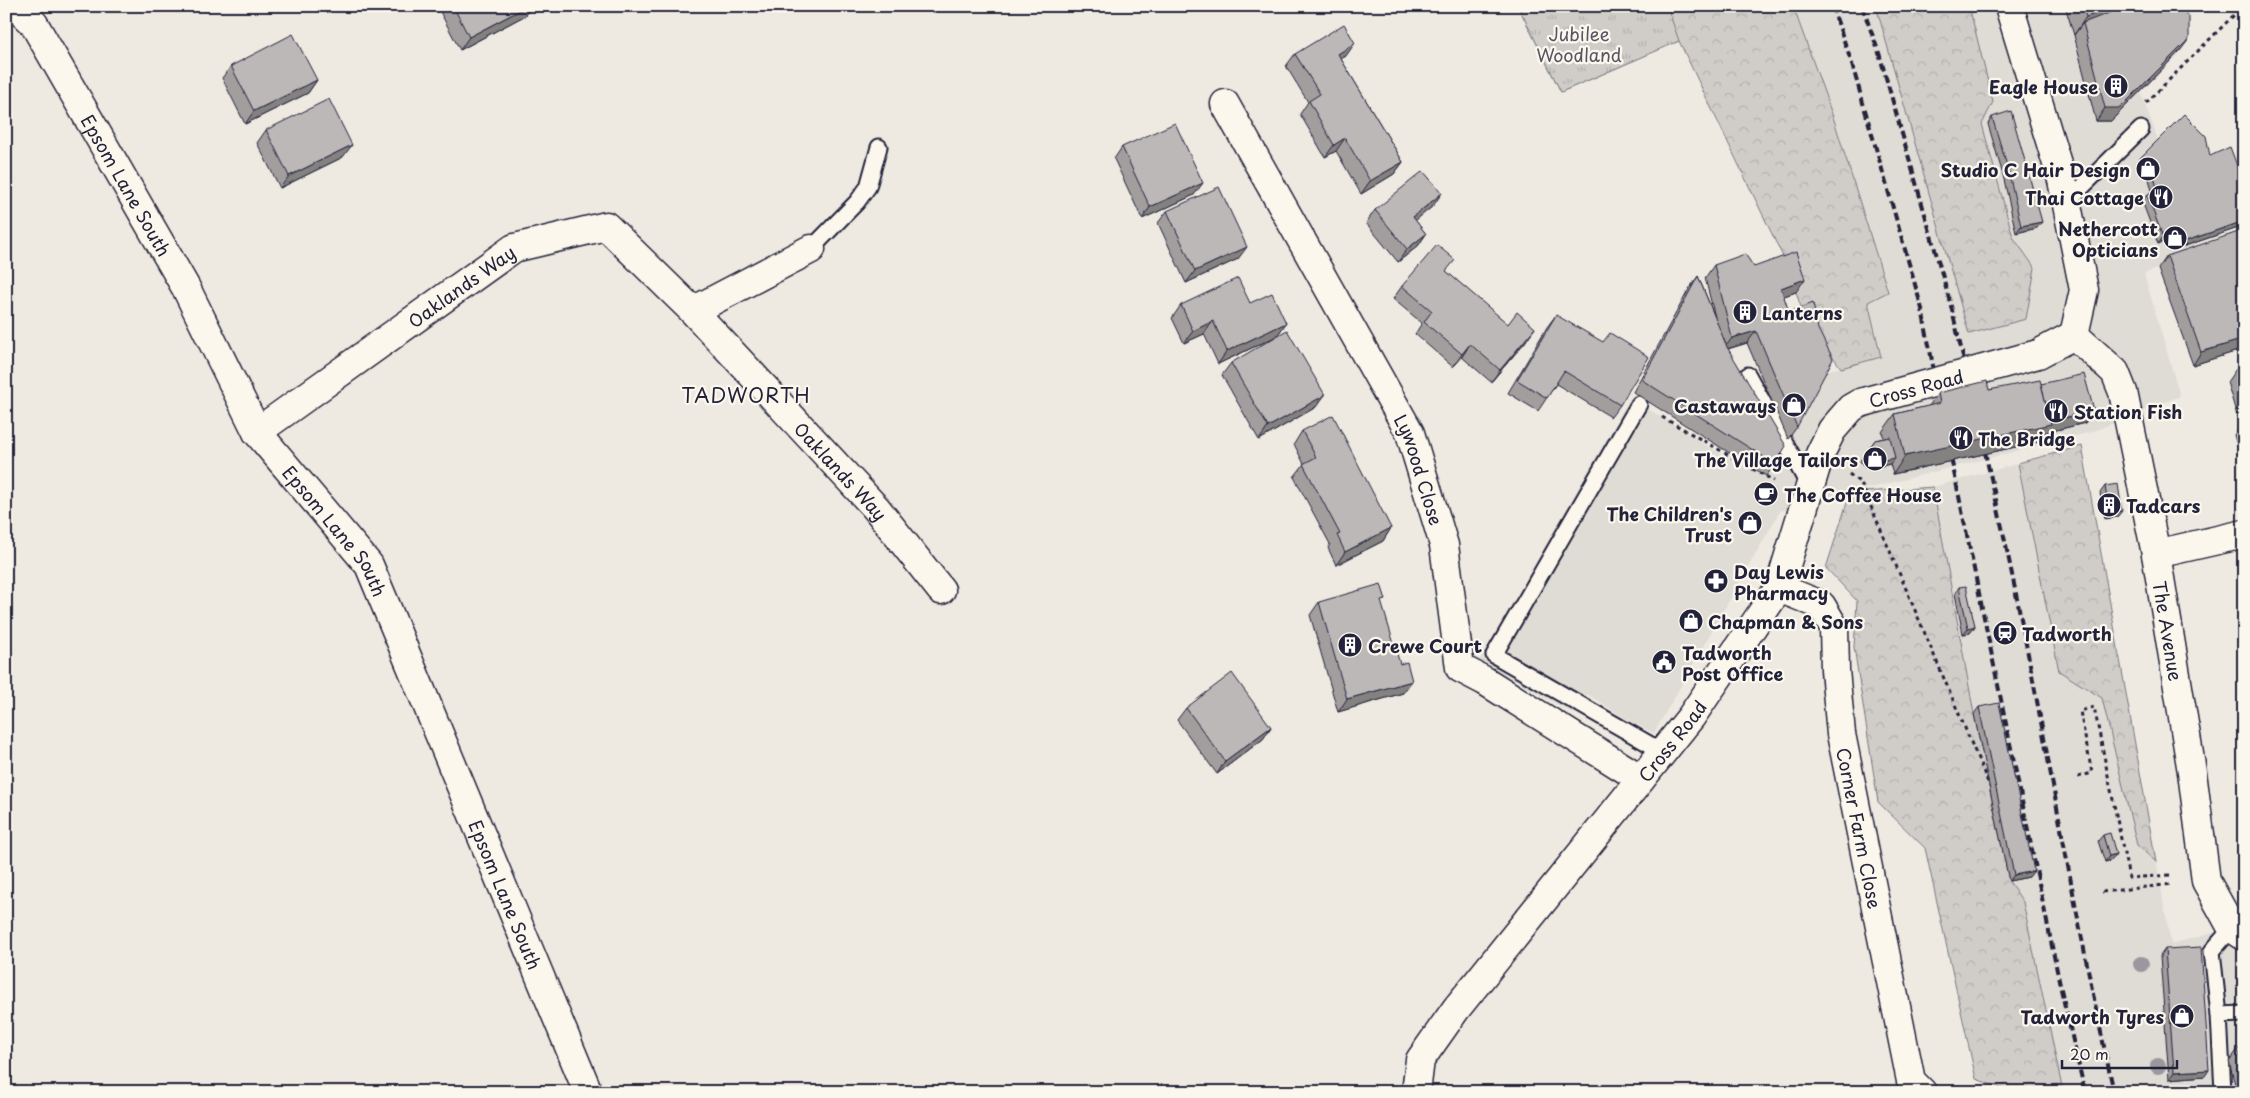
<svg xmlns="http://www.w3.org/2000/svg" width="2250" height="1098" viewBox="0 0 2250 1098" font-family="'Playpen Sans',sans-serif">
<defs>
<pattern id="forest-crowns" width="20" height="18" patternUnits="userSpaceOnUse" patternTransform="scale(1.25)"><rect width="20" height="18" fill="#d0cdc9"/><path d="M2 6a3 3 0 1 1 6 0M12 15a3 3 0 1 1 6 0" fill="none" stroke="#b2b0ae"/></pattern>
<pattern id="park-tufts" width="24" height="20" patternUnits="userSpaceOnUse" patternTransform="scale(1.25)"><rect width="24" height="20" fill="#d0cdc9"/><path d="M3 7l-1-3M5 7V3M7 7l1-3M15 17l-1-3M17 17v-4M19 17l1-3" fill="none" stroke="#b2b0ae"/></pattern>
</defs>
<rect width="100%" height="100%" fill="#eeeae2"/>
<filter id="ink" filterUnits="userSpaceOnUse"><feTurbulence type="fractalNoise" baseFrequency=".02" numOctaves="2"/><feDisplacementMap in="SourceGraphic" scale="10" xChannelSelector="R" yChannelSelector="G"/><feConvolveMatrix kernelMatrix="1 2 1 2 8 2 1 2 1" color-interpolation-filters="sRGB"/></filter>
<g filter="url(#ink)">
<g fill="#dfdbd5">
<path d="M1793,6H1876L1969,334L2035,268L2013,237L1982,123L1993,102L1967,6H2109L2199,252L2144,274L2180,396L2091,432L1780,511L1654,733L1633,723L1587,694L1574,714L1480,660L1630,398L1729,459L1810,342L1825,371L1881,357L1868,302L1888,292L1833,117Z"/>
<path d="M2082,446L2171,944L2232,928L2244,936V1092H2063L2023,902L2009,881L1974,714L1933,487Z"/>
</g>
<g fill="url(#forest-crowns)" stroke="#797882">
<path d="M1518,6H1793L1833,117L1888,292L1868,302L1881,357L1841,368L1804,316L1787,265L1679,41L1561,92Z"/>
<path d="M1876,6H1969L1993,102L1982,124L2013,237L2035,268L2026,319L1969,334Z"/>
<path d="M2082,446L2156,862L2137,845L2102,698L2059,671L2018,463Z"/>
<path d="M1933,487L1974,714L2009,881L2023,902L2063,1092H2012L1976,1079L1925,848L1878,802L1854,647L1857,601L1826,568L1850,493Z"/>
</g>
<path fill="url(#park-tufts)" stroke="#797882" d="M1518,6H1667L1679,41L1561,92Z"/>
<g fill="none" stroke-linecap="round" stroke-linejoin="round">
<defs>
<g id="lane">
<path d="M2067,202L2141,129"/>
<path d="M811,249L857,202L868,187L879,147"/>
<path d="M1748,375L1810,488"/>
<path d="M1639,404L1494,655L1663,752"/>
<path d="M2219,1015L2212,951L2232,928"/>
<path d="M2223,1092L2219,1015L2244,1014"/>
</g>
<g id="street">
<path id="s1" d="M15,6L34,24L186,288L257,432L369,565L588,1092"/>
<path id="s2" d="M1225,104L1410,433L1444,545L1460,668L1485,681L1641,779"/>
<path id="s3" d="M693,311L876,508L941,590"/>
<path id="s4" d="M257,432L514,248L606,226L693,311L811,249"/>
<path d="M2156,554L2244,534"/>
<path id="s5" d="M1779,588L1821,605L1834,627L1835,670L1841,734L1911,1081L1922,1092"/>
</g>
<g id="secondary">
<path d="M2009,6L2062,180L2084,290L2074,335"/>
<path id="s6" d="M2074,335L2115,372L2123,392L2156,554L2192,772L2206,881L2232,928L2244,936"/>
<path d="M2038,354L2074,335"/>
<path id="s7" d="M1416,1092L1420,1060L1456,1009L1691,717L1779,588L1820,454L1832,430L1851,408L1860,403"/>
</g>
</defs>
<use href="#lane" stroke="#22223b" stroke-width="19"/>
<use href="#street" stroke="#22223b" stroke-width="31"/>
<use href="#secondary" stroke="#22223b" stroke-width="31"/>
<g stroke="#22223b" stroke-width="3" stroke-dasharray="4 4" stroke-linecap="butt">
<path d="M2146,103L2243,6"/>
<path d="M1662,417L1774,481"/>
<path d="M1849,474L1861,483L1990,787"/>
<path d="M2078,777L2092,773L2080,711L2094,707L2129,878L2171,875"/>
<path d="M2102,892L2173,884"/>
</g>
<use href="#lane" stroke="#fbf7ec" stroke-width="15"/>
<use href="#street" stroke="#fbf7ec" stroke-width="28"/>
<use href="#secondary" stroke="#fbf7ec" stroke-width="28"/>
<g stroke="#22223b" stroke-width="4" stroke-dasharray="8 4" stroke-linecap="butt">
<path d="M1832,6L1851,61L1922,309L1941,407"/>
<path d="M1862,6L1879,53L1950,302L1973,398"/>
<path d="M1982,440C2034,655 2065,875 2114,1092"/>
<path d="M1949,448L2060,985L2085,1092"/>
</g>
<defs>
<g id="secondary-bridge">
<path id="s8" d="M1860,403L2038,354"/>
</g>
</defs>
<use href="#secondary-bridge" stroke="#22223b" stroke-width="31" stroke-linecap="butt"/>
<use href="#secondary-bridge" stroke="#fbf7ec" stroke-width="28"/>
</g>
<g fill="#9a989e">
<circle cx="2141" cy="964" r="8"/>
<circle cx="2158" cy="1066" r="8"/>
</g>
<g fill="#a29e9e" stroke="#22223b">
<path d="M437,6H532L526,15L460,50Z"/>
<path d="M2065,6H2156L2180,51L2111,121H2096L2074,35Z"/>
<path d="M1295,54L1346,56L1341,59L1403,162L1394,174L1361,194L1336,151L1325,157L1300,114L1308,102L1286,66Z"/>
<path d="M231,66L317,80L308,93L245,124L222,78Z"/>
<path d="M1992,117L2037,228L2016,233L2003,175L1988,124Z"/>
<path d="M266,130L343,157L280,188L257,143Z"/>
<path d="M1122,147L1194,195L1142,219L1114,159Z"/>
<path d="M2210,156L2242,179L2244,178V226L2173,250L2170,239L2158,244L2142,201L2147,195L2152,191L2149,179L2137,164L2141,157Z"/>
<path d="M1433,206L1415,220L1426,234L1418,246L1398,262L1366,223L1375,210Z"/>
<path d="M1167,211L1238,259L1186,283L1158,223Z"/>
<path d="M2167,256L2244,349L2193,365L2158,269Z"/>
<path d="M1714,265L1754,267L1796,292L1784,296L1797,427L1788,439L1747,343L1728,349L1775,464L1766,476L1633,392L1689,289L1698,276L1715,317L1705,278Z"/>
<path d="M1447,272L1526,341L1491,382L1462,357L1453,367L1415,334L1422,323L1393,299L1402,286Z"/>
<path d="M1250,303L1286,323L1277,336L1218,364L1204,334L1184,343L1172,318L1181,305Z"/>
<path d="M1556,315L1620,405L1611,417L1556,384L1538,411L1508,393L1547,327Z"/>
<path d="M1231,363L1316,407L1259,440L1222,375Z"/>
<path d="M2244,367V469L2234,435L2240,426L2227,382L2236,369Z"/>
<path d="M2041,384L2085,423L2044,433L2038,442L1893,474L1890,464L1869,469L1864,467L1860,461L1875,440L1884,438L1882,432L1895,414L1929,406L1938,393L1989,390Z"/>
<path d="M1302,431L1391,528L1383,541L1336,565L1328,548L1330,544L1294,477L1304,464L1294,444Z"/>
<path d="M2105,486L2117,517L2105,519L2100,493Z"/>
<path d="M2244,550V573L2240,555Z"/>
<path d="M1959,587L1975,626L1970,633L1963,634L1955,594Z"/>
<path d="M1319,602L1403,693L1338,712L1310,615Z"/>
<path d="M1979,707L2029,877L2009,881L1974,714Z"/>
<path d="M1186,708L1271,727L1263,739L1217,774L1177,720Z"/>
<path d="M2103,835L2112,860L2105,862L2098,841Z"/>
<path d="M2165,949L2205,1076L2169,1079L2160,956Z"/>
<path d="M2244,1048V1092H2237L2229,1062L2238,1049Z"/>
</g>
<g fill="#848181" stroke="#22223b">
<path d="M528,6H532L526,15L460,50L469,37Z"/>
<path d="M2116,6H2151L2083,23L2074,35L2086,17Z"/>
<path d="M2189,39L2180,51L2111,121H2096L2105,108Z"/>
<path d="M1355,43L1346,56L1329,66L1338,54Z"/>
<path d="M317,80L308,93L245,124L254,111Z"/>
<path d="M1345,138L1336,151L1325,157L1334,145Z"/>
<path d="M352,145L343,157L280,188L289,176Z"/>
<path d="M1403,162L1394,174L1361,194L1370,181Z"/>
<path d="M1203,183L1194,195L1142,219L1150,207Z"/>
<path d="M1442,193L1433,206L1404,230L1413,217Z"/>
<path d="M2244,221V226L2173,250L2177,244Z"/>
<path d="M2042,222L2037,228L2016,233L2021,226Z"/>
<path d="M2174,233L2170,239L2158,244L2163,237Z"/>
<path d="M1426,234L1418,246L1398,262L1407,249Z"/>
<path d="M1247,247L1238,259L1186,283L1195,271Z"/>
<path d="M1805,279L1796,292L1772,300L1781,288Z"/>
<path d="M1213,321L1204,334L1184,343L1193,331Z"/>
<path d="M1286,323L1277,336L1218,364L1227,351Z"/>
<path d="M1535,328L1526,341L1491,382L1500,370Z"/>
<path d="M1756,331L1747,343L1723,350L1732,338Z"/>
<path d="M2244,339V349L2193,365L2201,352Z"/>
<path d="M1470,344L1462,357L1453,367L1462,354Z"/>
<path d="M1325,395L1316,407L1259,440L1268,427Z"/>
<path d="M2094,411L2085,423L2044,433L2038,442L1893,474L1905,456Z"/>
<path d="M1895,458L1890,464L1869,469L1864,467L1868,461Z"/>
<path d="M2122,511L2117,517L2105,519L2109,512Z"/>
<path d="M1391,528L1383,541L1336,565L1345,552Z"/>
<path d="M1975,626L1970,633L1963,634L1968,628Z"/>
<path d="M1412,681L1403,693L1338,712L1347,699Z"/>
<path d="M1271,727L1263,739L1217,774L1225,761Z"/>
<path d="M2116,854L2112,860L2105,862L2109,856Z"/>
<path d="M2034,871L2029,877L2009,881L2014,875Z"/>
<path d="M2209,1070L2205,1076L2169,1079L2174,1072Z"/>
</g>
<g fill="#bcb8b8" stroke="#22223b">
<path d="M453,6H528L469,37Z"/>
<path d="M2083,6H2116L2086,17Z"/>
<path d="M2127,6H2156L2159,12L2173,6H2179L2189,17V39L2120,108H2105L2083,23Z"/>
<path d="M1344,24L1355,43L1338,54L1403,162L1370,181L1345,138L1334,145L1309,101L1320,94L1295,54Z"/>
<path d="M293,34L317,80L254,111L231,66Z"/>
<path d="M329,99L352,145L289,176L266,130Z"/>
<path d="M2011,111L2042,222L2021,226L2008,169L1992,117Z"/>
<path d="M2184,114L2206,136L2210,156L2230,147L2242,179L2244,178V221L2177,244L2174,233L2163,237L2147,195L2157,188L2153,172L2141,157Z"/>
<path d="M1175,123L1203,183L1150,207L1122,147Z"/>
<path d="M1423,171L1442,193L1413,217L1426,234L1407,249L1375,210Z"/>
<path d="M1219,187L1247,247L1195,271L1167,211Z"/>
<path d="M2244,230V339L2201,352L2167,256Z"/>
<path d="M1437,245L1455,260L1446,271L1508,324L1517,312L1535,328L1500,370L1470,344L1462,354L1424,322L1432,311L1402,286Z"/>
<path d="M1796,252L1805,279L1781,288L1789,312L1813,303L1818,329L1833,359L1797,427L1756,331L1732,338L1714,265L1745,254L1754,267Z"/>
<path d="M1698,276L1727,347L1786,446L1775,464L1642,380Z"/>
<path d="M1238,278L1250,303L1272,293L1286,323L1227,351L1213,321L1193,331L1181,305Z"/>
<path d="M1556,315L1603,342L1610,333L1649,357L1620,405L1564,371L1547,398L1517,380Z"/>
<path d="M1287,330L1325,395L1268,427L1231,363Z"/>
<path d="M2244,367V395L2236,369Z"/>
<path d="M2084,374L2094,411L2050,421L2041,384Z"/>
<path d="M2040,380L2051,424L1905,456L1895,414L1940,403L1938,393L1987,381L1989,390Z"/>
<path d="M1333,415L1391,528L1345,552L1337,535L1340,534L1303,464L1316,457L1302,431Z"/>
<path d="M1890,437L1895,458L1874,462L1868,461L1865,455L1875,440Z"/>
<path d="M2118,484L2122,511L2109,512L2105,486Z"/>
<path d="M1381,584L1386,600L1381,601L1400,664L1407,662L1412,681L1347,699L1319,602Z"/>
<path d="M1966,586L1975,626L1968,628L1959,587Z"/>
<path d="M1232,673L1271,727L1225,761L1186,708Z"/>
<path d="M1999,703L2034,871L2014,875L1979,707Z"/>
<path d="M2110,833L2116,854L2109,856L2103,835Z"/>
<path d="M2201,947L2209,1070L2174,1072L2165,949Z"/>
<path d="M2244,1048V1071L2238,1049Z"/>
</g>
</g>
<defs>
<symbol id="building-disc" viewBox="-11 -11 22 22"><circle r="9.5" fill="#22223b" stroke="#fbf7ec"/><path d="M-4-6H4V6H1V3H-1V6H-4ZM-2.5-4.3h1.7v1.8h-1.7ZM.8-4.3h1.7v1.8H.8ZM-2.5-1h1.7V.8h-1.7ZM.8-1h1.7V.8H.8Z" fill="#fff"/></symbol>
<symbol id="shop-disc" viewBox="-11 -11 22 22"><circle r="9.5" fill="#22223b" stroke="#fbf7ec"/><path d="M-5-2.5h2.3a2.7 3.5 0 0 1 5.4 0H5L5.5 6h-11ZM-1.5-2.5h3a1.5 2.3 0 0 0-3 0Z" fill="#fff"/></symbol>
<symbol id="restaurant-disc" viewBox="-11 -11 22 22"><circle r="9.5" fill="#22223b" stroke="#fbf7ec"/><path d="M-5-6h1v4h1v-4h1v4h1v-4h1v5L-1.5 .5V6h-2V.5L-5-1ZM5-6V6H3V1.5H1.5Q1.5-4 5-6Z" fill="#fff"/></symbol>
<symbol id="cafe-disc" viewBox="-11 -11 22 22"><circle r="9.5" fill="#22223b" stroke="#fbf7ec"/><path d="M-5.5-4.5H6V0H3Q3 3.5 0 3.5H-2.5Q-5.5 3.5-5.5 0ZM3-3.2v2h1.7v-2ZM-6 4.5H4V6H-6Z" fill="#fff"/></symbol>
<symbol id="pharmacy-disc" viewBox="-11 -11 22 22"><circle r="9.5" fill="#22223b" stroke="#fbf7ec"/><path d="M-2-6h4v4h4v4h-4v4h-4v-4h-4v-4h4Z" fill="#fff"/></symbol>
<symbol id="station-disc" viewBox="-11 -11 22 22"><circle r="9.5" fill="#22223b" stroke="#fbf7ec"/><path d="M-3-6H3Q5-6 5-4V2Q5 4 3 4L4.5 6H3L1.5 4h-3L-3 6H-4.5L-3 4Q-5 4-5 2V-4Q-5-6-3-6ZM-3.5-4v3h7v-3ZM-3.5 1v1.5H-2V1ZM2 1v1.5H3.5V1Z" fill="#fff"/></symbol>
<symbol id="civic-disc" viewBox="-11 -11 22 22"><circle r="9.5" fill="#22223b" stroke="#fbf7ec"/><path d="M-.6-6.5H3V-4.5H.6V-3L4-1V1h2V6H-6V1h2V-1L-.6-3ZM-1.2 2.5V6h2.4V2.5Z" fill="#fff"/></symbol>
</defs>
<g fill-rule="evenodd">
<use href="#building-disc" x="2102" y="72" width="28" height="28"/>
<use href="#shop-disc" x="2134" y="155" width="28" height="28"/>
<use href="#restaurant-disc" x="2147" y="183" width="28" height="28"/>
<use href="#shop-disc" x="2161" y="224" width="28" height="28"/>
<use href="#building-disc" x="1731" y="298" width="28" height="28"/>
<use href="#shop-disc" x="1780" y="391" width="28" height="28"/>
<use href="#restaurant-disc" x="2042" y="397" width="28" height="28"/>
<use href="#restaurant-disc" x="1947" y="424" width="28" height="28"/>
<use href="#shop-disc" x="1861" y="445" width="28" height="28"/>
<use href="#cafe-disc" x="1752" y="480" width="28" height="28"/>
<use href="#building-disc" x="2095" y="491" width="28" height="28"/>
<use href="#shop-disc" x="1736" y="509" width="28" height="28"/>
<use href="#pharmacy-disc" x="1702" y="567" width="28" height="28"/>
<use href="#shop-disc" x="1677" y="607" width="28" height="28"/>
<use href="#station-disc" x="1991" y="619" width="28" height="28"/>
<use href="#building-disc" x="1336" y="631" width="28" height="28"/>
<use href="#civic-disc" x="1650" y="648" width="28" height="28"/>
<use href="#shop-disc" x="2168" y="1002" width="28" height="28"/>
</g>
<g text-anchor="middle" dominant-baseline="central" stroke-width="4.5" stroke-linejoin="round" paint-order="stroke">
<g font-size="18" fill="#565566" stroke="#fbf7ec">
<text x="1579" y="33">Jubilee<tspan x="1579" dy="21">Woodland</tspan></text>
</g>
<g font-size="18" font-weight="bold" fill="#22223b" stroke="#fbf7ec" text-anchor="start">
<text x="2098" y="86" text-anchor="end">Eagle House</text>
<text x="2130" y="169" text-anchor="end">Studio C Hair Design</text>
<text x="2144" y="197" text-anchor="end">Thai Cottage</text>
<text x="2158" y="228" text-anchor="end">Nethercott<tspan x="2158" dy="21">Opticians</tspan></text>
<text x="1762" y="312">Lanterns</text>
<text x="1776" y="405" text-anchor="end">Castaways</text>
<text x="2074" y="411">Station Fish</text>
<text x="1978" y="438">The Bridge</text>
<text x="1858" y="459" text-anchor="end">The Village Tailors</text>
<text x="1784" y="494">The Coffee House</text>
<text x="2126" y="505">Tadcars</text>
<text x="1732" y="513" text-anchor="end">The Children's<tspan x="1732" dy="21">Trust</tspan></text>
<text x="1734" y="571">Day Lewis<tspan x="1734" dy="21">Pharmacy</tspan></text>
<text x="1708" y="621">Chapman &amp; Sons</text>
<text x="2022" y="633">Tadworth</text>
<text x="1368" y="645">Crewe Court</text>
<text x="1682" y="652">Tadworth<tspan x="1682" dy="21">Post Office</tspan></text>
<text x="2164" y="1016" text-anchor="end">Tadworth Tyres</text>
</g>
<g font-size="18" fill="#22223b" stroke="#fbf7ec">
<text stroke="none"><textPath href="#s1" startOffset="212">Epsom Lane South</textPath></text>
<text stroke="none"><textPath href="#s4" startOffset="251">Oaklands Way</textPath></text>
<text stroke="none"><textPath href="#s8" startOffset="58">Cross Road</textPath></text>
<text stroke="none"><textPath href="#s3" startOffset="218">Oaklands Way</textPath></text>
<text stroke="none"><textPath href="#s2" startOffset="415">Lywood Close</textPath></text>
<text stroke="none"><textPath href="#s1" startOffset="618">Epsom Lane South</textPath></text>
<text stroke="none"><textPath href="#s6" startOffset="320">The Avenue</textPath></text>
<text stroke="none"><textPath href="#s7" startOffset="439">Cross Road</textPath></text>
<text stroke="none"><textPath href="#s5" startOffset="274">Corner Farm Close</textPath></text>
<text stroke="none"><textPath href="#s1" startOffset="1022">Epsom Lane South</textPath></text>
</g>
<g font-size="20" letter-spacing="1" fill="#22223b" stroke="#fbf7ec">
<text x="746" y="395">TADWORTH</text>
</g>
</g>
<rect width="2250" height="1098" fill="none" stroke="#fbf7ec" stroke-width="25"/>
<rect x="12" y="12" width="2225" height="1073" fill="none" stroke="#22223b" stroke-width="2" filter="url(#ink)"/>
<path d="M2062 1060v8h115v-8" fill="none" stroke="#22223b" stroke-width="2.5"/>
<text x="2070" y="1060" font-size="15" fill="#22223b" stroke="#fbf7ec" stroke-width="4" paint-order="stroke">20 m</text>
</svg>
